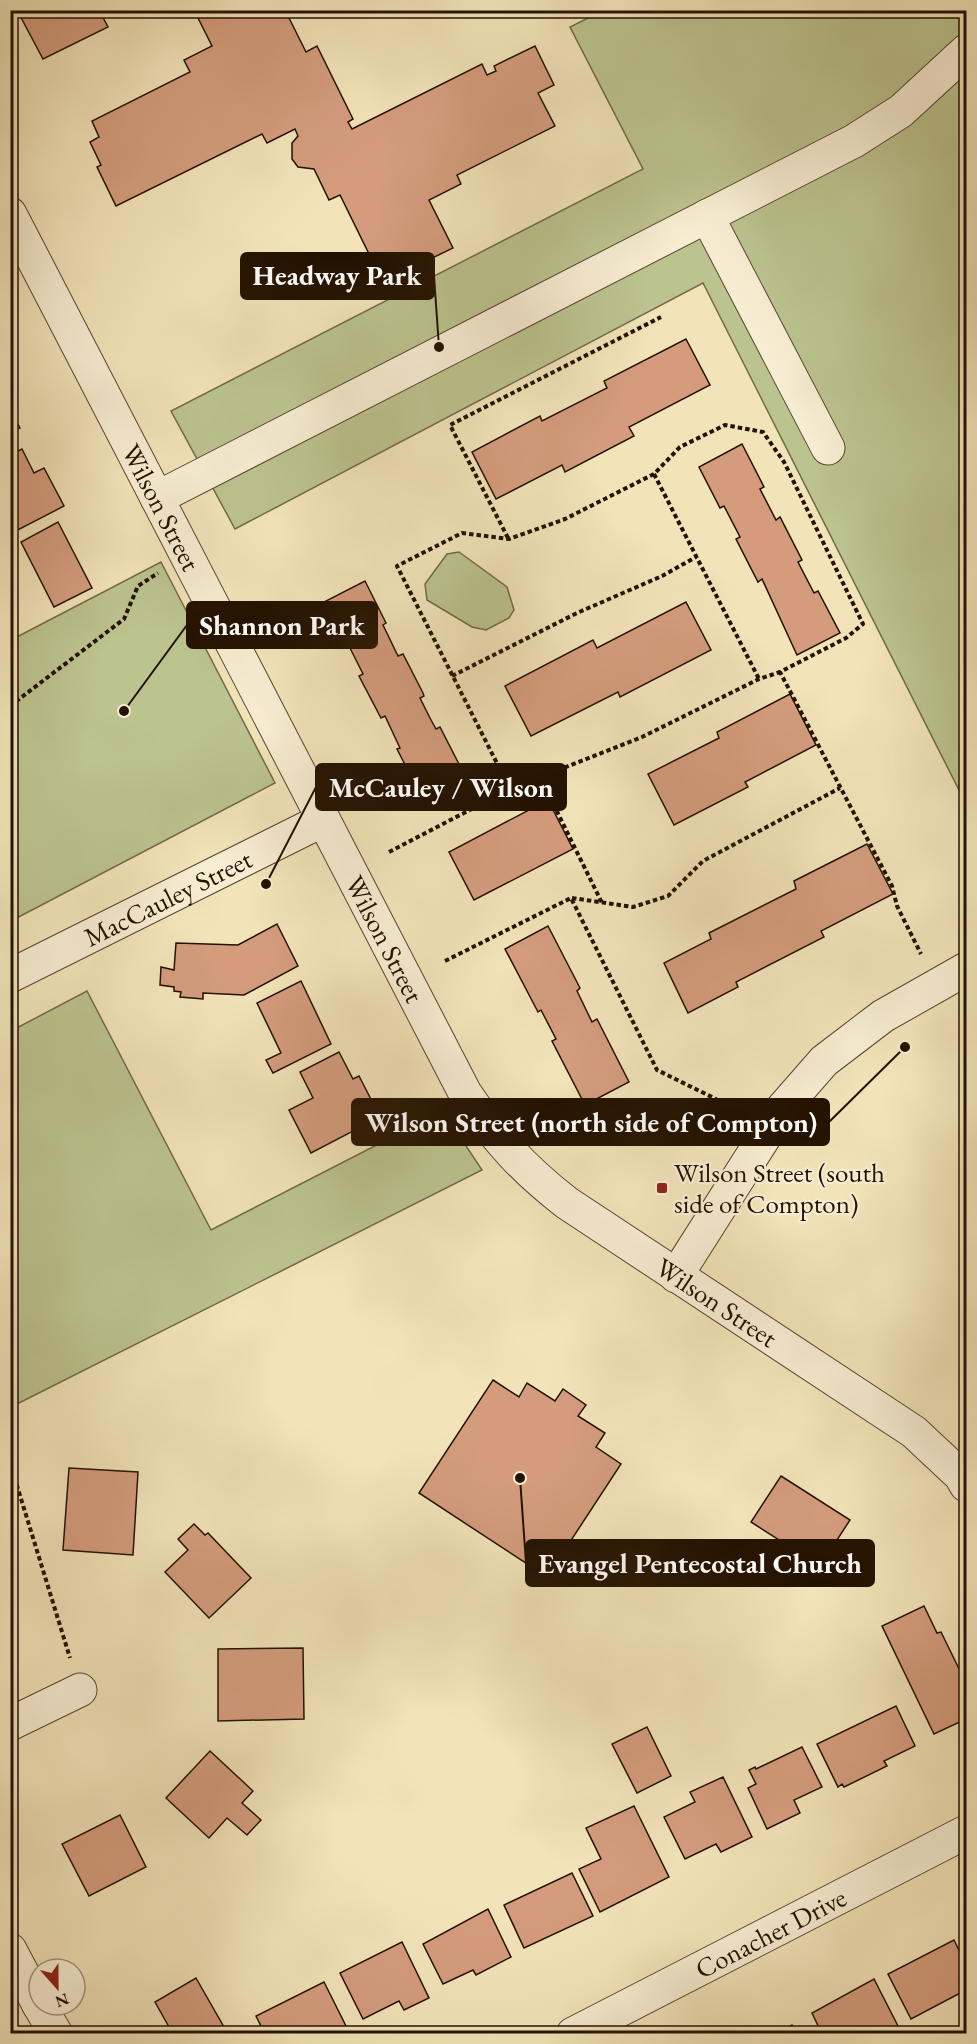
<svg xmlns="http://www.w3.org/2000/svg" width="977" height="2044" viewBox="0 0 977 2044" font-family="'EB Garamond',serif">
<rect width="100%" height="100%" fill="#f2e3b9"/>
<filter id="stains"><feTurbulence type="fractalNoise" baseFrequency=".00333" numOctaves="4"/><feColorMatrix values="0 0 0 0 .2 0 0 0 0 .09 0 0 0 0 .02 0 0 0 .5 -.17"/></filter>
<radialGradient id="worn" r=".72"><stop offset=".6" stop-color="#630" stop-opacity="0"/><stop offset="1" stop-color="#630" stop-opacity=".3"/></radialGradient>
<g fill="#bbc38f" stroke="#6f6a48" stroke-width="1.5">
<path d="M602,11H966V804L703,283L235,529L171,411L643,169L570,27Z"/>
<path d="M459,552L507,587L514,610L509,618L486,630L472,627L427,600L425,584L447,554Z"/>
<path d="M161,562L275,783L11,921V640Z"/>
<path d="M87,991L211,1230L443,1111L482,1170L11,1407V1031Z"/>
</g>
<g fill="#d49c7d" stroke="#231200" stroke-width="1.5">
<path d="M17,10H99L108,27L43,59Z"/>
<path d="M194,10H285L306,52L317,46L353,119L348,122L352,129L482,64L487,75L496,71L494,66L535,46L554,85L538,93L555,126L457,175L461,184L429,200L453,248L395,276L383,254L372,260L340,195L329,200L314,169L298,167L292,159V143L298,136L295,129L267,143L262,134L116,206L97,167L101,165L90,142L99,137L92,121L190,72L184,60L212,46Z"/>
<path d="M686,339L710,385L629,427L634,436L565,472L562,465L496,499L472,452L540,416L542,421L607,388L604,381Z"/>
<path d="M10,410L20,428L10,433Z"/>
<path d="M742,444L764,487L760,489L776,520L780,517L802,560L798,562L814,593L818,591L840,633L797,655L762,579L758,582L736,539L740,537L724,506L720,508L699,467Z"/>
<path d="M22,449L34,473L44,468L64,506L10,534V455Z"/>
<path d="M58,522L92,588L54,607L21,542Z"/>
<path d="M365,581L386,623L383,625L398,656L403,654L423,693L424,696L420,698L430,718L436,729L440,727L462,770L419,792L397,749L400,748L385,716L381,718L359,676L363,674L348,644L343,645L322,603Z"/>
<path d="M686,602L711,650L620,697L618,692L531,736L505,686L593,640L597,648Z"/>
<path d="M790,694L816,745L745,782L748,787L674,825L648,774L719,738L717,732Z"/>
<path d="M548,800L573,849L474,900L449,852Z"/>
<path d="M867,844L893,894L821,931L824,937L736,982L738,987L688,1013L664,963L711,939L709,933L796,889L794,881Z"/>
<path d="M277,924L298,966L244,995L203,993V999L180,997L181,992L174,991V987L160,985L161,967L174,970L176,943L238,945Z"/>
<path d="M548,926L580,988L577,991L592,1022L597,1019L629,1082L585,1105L552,1041L556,1039L541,1010L538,1012L505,949Z"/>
<path d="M301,981L331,1044L273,1073L266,1060L281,1053L257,1003Z"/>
<path d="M339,1052L353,1079L359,1076L380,1117L311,1153L289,1110L313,1098L300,1072Z"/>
<path d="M493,1380L519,1397L527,1383L555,1401L563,1389L586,1405L578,1416L605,1433L596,1447L621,1464L547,1577L419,1493Z"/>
<path d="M69,1468L138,1472L133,1555L63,1550Z"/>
<path d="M781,1476L850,1520L820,1566L751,1522Z"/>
<path d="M194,1524L205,1535L208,1533L251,1578L209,1618L165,1572L188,1550L178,1539Z"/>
<path d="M10,1559L17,1574L10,1577Z"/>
<path d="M924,1606L937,1633L941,1632L965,1681L962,1682L966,1691V1719L934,1734L882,1626Z"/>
<path d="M303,1648L304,1719L218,1721V1649Z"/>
<path d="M896,1706L915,1746L884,1761L887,1766L844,1787L842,1784L838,1787L817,1744Z"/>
<path d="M647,1727L671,1776L637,1793L612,1744Z"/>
<path d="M802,1747L822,1787L794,1800L800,1813L767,1829L748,1788L756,1784L749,1770L755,1767L756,1769Z"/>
<path d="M210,1751L253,1791L242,1803L261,1820L247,1835L227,1818L209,1838L166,1798Z"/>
<path d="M723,1777L752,1837L721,1852L716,1844L685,1859L664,1817L695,1802L690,1792Z"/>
<path d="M634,1806L669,1877L600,1912L579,1869L601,1859L586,1828Z"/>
<path d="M120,1815L146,1867L89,1896L62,1844Z"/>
<path d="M572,1873L593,1916L524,1948L504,1905Z"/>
<path d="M488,1909L511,1957L476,1975L473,1970L443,1984L423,1944Z"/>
<path d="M954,1940L966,1965V1990L911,2019L888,1974Z"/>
<path d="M402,1942L429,1998L404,2010L399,2001L363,2019L340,1973Z"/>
<path d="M196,1978L228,2034H173L155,2002Z"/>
<path d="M874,1979L899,2028L889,2034H822L812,2013Z"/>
<path d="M324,1982L350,2034H265L256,2016Z"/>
<path d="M792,2025L797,2034H775Z"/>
</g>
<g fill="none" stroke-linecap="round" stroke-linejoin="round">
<defs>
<g id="minor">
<path id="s1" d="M10,214L465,1093C497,1140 522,1168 567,1203L914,1432L961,1476L966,1485"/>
<path d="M707,216L828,448"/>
<path d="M157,498L854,141L901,111L966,51"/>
<path id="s2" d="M10,976L323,820"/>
<path d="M676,1276L782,1109L824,1061L883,1016L966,969"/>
<path d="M10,1724L80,1690"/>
<path d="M10,1950L39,2005"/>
<path d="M39,2005L56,2034"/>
<path id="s3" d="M573,2034L966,1832"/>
</g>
</defs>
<use href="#minor" stroke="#57462e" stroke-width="35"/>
<g stroke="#231200" stroke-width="4" stroke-dasharray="4.5 3" stroke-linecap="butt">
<path d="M654,474L759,679"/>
<path d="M508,538L450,425L661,317"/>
<path d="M452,676L577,613L662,576L696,557"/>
<path d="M10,706L124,619L138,586L158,573"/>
<path d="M540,777L602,903"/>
<path d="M510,789L397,566L462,533L509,539L565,519L654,474L680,447L725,425L763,432L784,462L863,624L846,638L780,672L892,886L897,906L921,954"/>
<path d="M389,852L510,789L642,737L759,679L780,672"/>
<path d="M572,898L633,907L668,896L703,861L840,788"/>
<path d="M445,961L571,898L657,1070L728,1105"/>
<path d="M10,1463L70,1658"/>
</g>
<use href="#minor" stroke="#f7edd2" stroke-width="33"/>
</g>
<rect fill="#8f2418" stroke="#f7edd2" stroke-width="2" x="656" y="1182" width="12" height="12" rx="3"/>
<g text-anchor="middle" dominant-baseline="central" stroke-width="4.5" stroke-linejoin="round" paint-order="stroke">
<g font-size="27" fill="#231200" stroke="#f7edd2">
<text stroke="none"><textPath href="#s1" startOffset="330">Wilson Street</textPath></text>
<text stroke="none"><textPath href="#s2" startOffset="176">MacCauley Street</textPath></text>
<text stroke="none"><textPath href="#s1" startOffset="816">Wilson Street</textPath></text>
<text stroke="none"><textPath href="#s1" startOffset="1320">Wilson Street</textPath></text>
<text stroke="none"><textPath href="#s3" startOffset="222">Conacher Drive</textPath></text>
</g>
<g font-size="27" fill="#231200" stroke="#f7edd2" text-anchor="start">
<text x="674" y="1172">Wilson Street (south<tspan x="674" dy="31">side of Compton)</tspan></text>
</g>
</g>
<path fill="none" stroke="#231200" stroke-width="2" d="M439 347L434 276M124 711L187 625M266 884L316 787M905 1047L829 1122M520 1478L526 1563"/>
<g fill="#231200" stroke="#f7edd2" stroke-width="2">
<circle cx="439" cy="347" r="6"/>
<circle cx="124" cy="711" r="6"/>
<circle cx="266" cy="884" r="6"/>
<circle cx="905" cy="1047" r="6"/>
<circle cx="520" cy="1478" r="6"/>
</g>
<g fill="#231200" stroke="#231200" stroke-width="2">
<rect x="241" y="253" width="193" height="46" rx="6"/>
<rect x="187" y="602" width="190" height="46" rx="6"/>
<rect x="316" y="764" width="250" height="46" rx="6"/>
<rect x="352" y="1099" width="477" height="46" rx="6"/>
<rect x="526" y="1540" width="348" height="46" rx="6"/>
</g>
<g font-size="28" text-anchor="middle" font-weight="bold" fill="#fff">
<text x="337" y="285">Headway Park</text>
<text x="282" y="635">Shannon Park</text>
<text x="441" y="797">McCauley / Wilson</text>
<text x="591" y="1132">Wilson Street (north side of Compton)</text>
<text x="700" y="1573">Evangel Pentecostal Church</text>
</g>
<rect width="977" height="2044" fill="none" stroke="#f2e3b9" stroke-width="36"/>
<rect x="12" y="12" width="953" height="2020" fill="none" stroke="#231200" stroke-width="3"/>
<rect x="18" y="18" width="941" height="2008" fill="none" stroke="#231200" stroke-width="1.5"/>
<g transform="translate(57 1987) rotate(159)"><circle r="28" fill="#f7edd2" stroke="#a2957e" stroke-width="1.5"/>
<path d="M0-4.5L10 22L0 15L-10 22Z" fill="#8f2418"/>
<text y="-9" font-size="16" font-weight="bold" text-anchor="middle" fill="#231200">N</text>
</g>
<rect width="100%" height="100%" filter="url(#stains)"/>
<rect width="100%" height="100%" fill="url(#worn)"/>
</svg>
